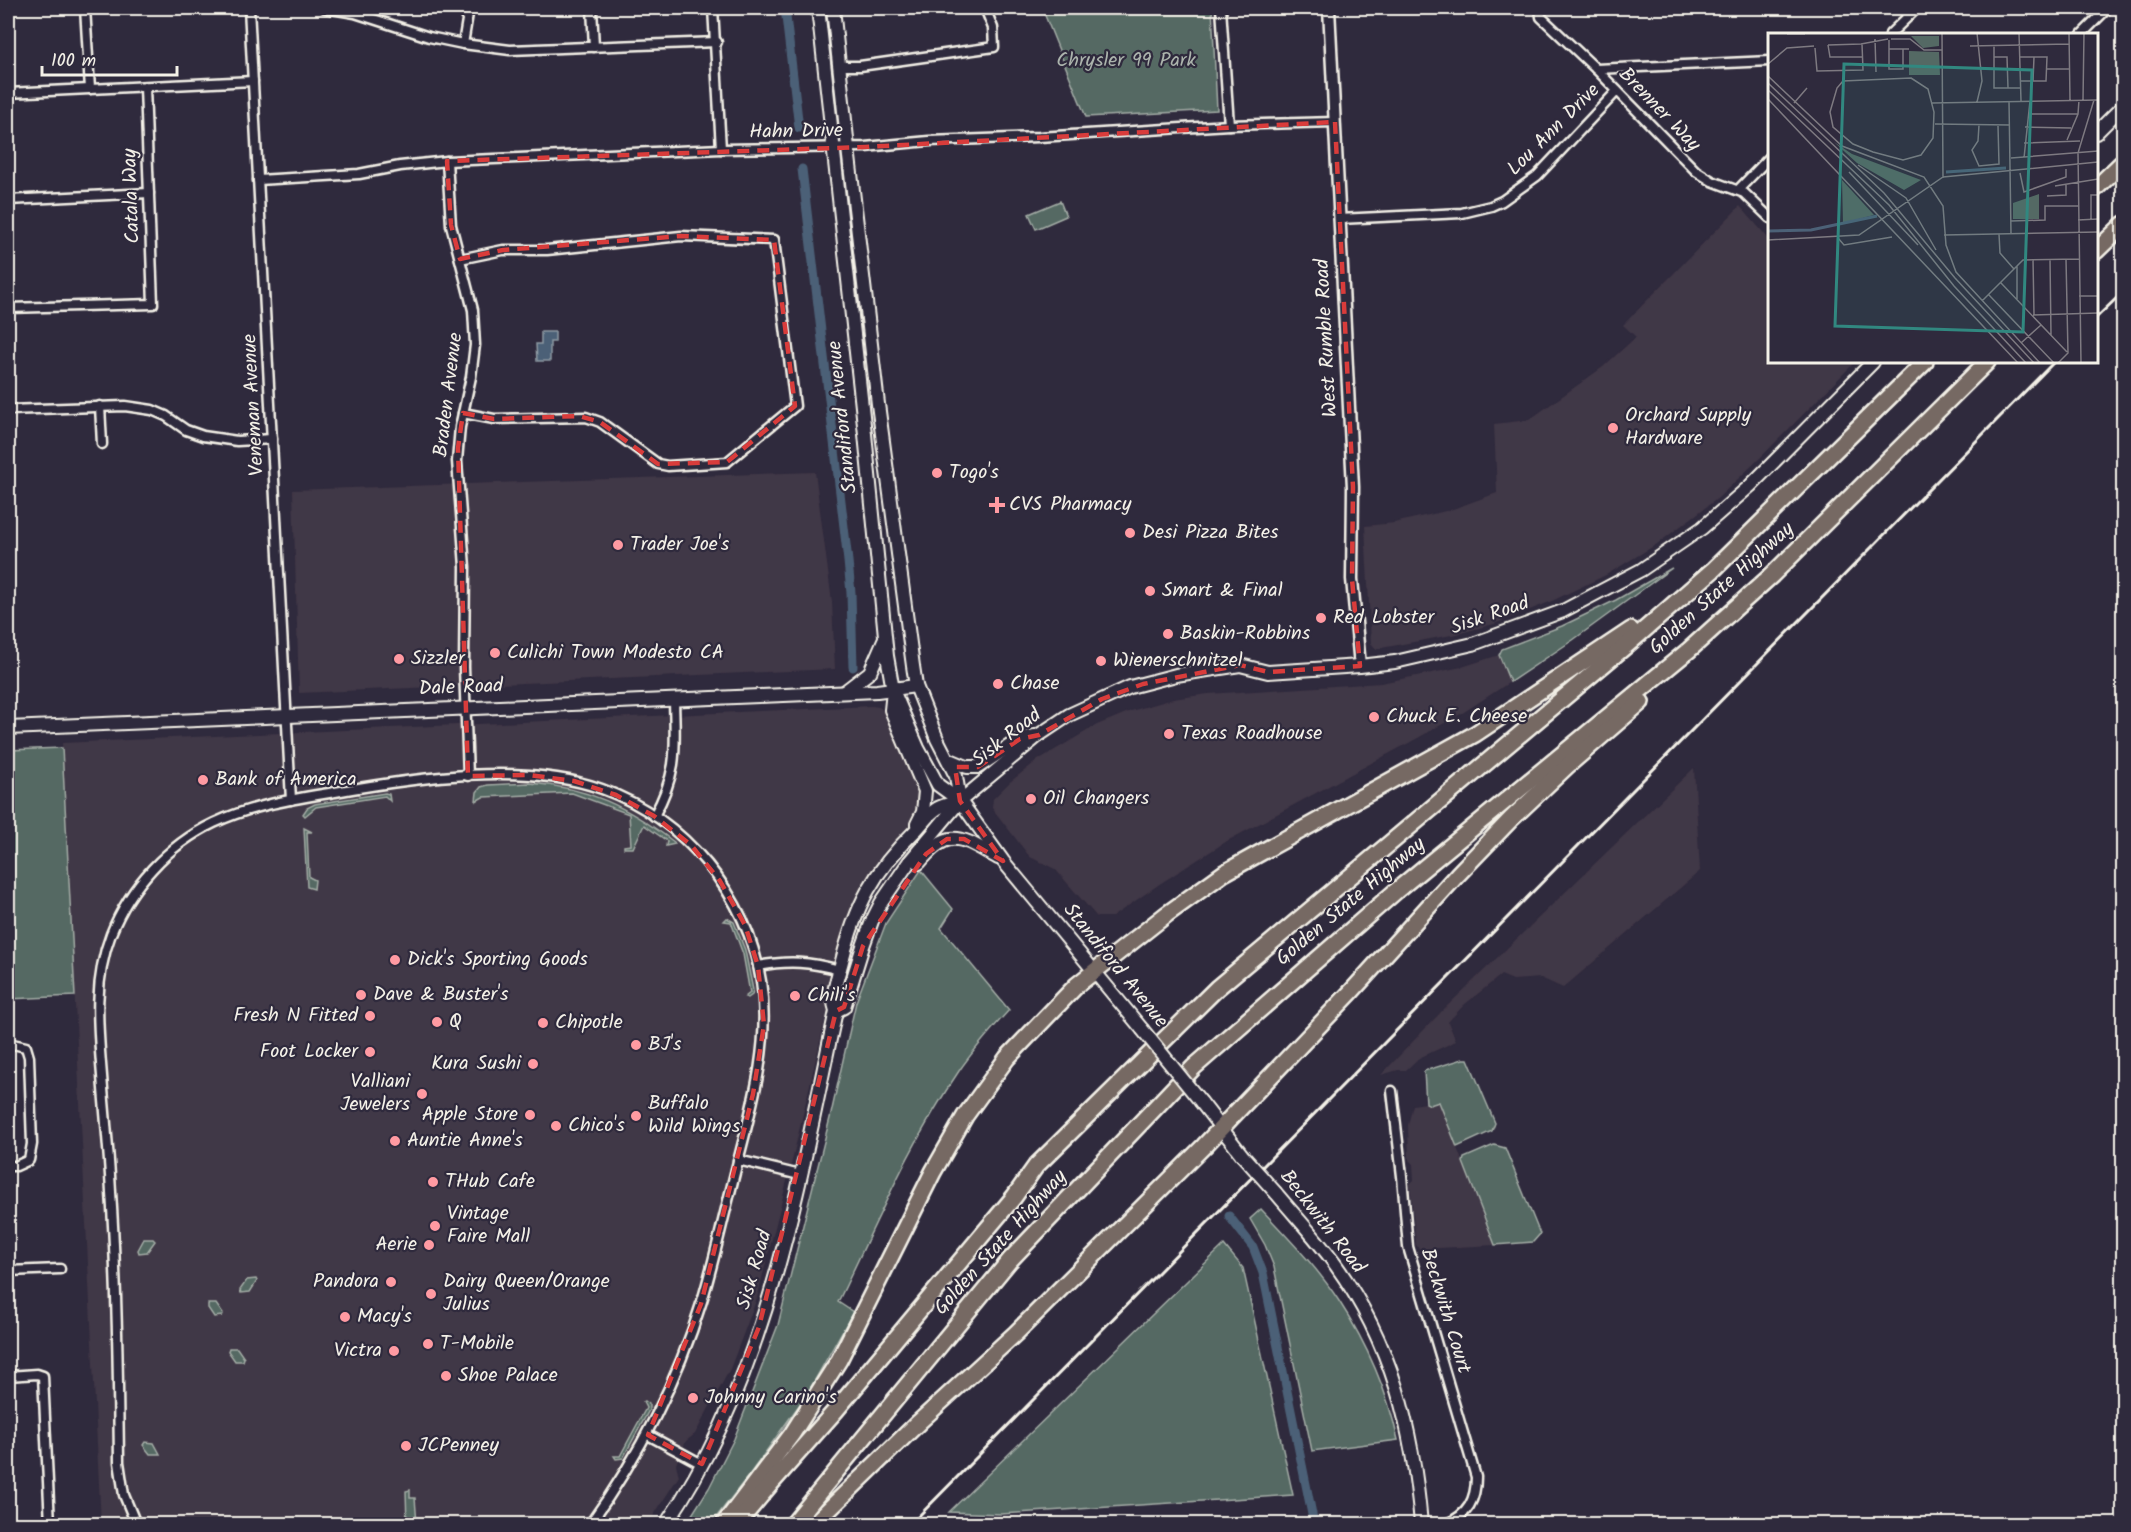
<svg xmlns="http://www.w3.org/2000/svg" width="2131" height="1532" viewBox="0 0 2131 1532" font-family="Kalam,sans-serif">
<rect width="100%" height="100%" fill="#2f2a3d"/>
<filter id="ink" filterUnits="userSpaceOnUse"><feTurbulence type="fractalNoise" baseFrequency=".0167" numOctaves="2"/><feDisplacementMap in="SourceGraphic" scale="12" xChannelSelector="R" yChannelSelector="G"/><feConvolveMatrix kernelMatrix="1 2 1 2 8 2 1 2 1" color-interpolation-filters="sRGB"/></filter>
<g filter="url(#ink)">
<g fill="#413746">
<path d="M1740,206L1769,239L1770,362H1855L1760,458L1718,498L1657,544L1606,575L1552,601L1494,624L1457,634L1376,649L1371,643L1365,526L1394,523L1450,510L1497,493L1494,424L1529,420L1603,367L1636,337L1623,325Z"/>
<path d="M815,472L832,602L835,669L299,693L293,490Z"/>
<path d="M1499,655L1510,682L1464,712L1416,739L1227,841L1161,883L1112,917H1097L1055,869L1030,857L992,808L993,799L1010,782L1038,760L1097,725L1131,711L1173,699L1208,694L1381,683L1462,667Z"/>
<path d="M872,706L879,707L887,713L922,799L914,820L883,853L871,871L859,892L849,918L792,1161L757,1298L730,1369L695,1434L686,1441L676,1464L679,1476L648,1524H101L62,743Z"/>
<path d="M1694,768L1700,871L1563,988L1541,978L1513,980L1501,975L1464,1005L1448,1022L1456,1041L1419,1058L1406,1070H1398L1381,1075L1442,1011Z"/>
<path d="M1439,1102L1495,1245L1420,1249L1416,1245L1410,1184L1414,1180L1413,1164L1409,1160L1408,1125L1413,1105L1426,1103L1430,1105Z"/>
</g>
<g fill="#546964" stroke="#a4ada6" stroke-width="1.5">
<path d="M1042,8H1212L1217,110L1086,117Z"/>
<path d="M1060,201L1066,216L1036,229L1029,214Z"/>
<path d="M1672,568L1573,640L1510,682L1499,655L1502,649L1562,626L1616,600Z"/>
<path d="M62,748L75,996L8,999V750Z"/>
<path d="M530,783C588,787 628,807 674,842L675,844L666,846L667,841L644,825L633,848H624V846L631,845L629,814L572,793L483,797L476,801L477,792L481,787L488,785Z"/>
<path d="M385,793L389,794L390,801L385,796L316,807L305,816L303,814L307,808L315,804Z"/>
<path d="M304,828L312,832H307L309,877L315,880L314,889L307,887Z"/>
<path d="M921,870L953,909L941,928L1009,1010C991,1030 974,1049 959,1071C910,1143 876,1224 838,1302L853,1312L807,1394L752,1471L711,1524H686L709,1488L734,1439L778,1325L831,1114L856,1002L886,923Z"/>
<path d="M727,918L734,922L745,950L753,990L752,995L748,998L745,997L750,993L743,954L731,922L724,921Z"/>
<path d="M1463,1059H1468L1495,1123L1492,1131L1457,1147L1439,1102L1430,1105L1426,1103L1424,1071Z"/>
<path d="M1494,1145L1505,1148L1540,1234L1533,1242L1495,1245L1463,1162L1464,1158Z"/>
<path d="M1261,1209C1288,1238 1317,1267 1339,1301C1367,1344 1387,1390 1398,1440L1312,1451L1274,1267L1265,1245L1250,1219Z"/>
<path d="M144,1239H153L155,1241L147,1252L139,1253L138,1250Z"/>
<path d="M1224,1245L1243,1268L1293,1495L1001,1514L949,1512Z"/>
<path d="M256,1279L257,1281L250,1292L241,1293L240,1290L247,1280Z"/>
<path d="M208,1304H216L223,1314L222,1316L214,1317L208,1308Z"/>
<path d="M229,1348H237L244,1358L243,1361H235L228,1351Z"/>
<path d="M645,1401L649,1404V1410L623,1458L616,1459L614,1456H620L646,1408L643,1402Z"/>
<path d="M145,1442L154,1443L160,1454H150L143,1445Z"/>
<path d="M410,1490V1498H415L417,1524H407L406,1491Z"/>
</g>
<path fill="#4c6177" stroke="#8f9ba4" stroke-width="1.5" d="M541,332H555V342H550V361H537L536,344H541Z"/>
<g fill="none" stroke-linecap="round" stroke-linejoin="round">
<g stroke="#4c6177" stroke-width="9">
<path d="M785,8L799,128"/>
<path d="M802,169L848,561L851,593L853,667"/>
<path d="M1229,1216L1253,1247L1263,1273L1314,1524"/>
</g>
<defs>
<g id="minor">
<path d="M85,8L90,89"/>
<path d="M249,8L291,800"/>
<path d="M325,8L355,13L429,37L463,44L510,50L717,42"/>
<path d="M592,8L594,47"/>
<path d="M713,8L721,149"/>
<path d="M1221,8L1229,125"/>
<path d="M1540,8L1541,17L1596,69L1696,171L1712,181L1744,193L1770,218"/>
<path d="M1890,34L1917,8"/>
<path d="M2082,34L2108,8"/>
<path d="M463,44L469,8"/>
<path d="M840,66H860L994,47L993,28L985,8"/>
<path d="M1596,69L1770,61"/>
<path d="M8,93L253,81"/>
<path d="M447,161L451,225L473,310L475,345L471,377L460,427L457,461L465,567L464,667L468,776"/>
<path d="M258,180L359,174L400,166L447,161L721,149L865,147L929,141L1039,137L1229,125L1335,122"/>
<path d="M1738,190L1770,157"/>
<path d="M8,200L149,193"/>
<path d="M1339,219L1462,213L1491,206L1502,201L1537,176L1617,91"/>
<path d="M460,259L503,250H547L681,236L774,240L795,406L727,462L668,466L658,464L600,422L586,417L494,419L463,413"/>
<path d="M8,308L153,304L145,87"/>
<path d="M100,406L102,444"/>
<path d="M8,410L125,406L152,410L166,416L186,430L203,436L237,441L272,439"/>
<path d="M654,816C679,770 675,749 674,699"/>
<path d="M758,966C790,960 809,962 840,970"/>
<path d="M8,1043L26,1047L29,1057L32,1144L29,1160L16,1166H8"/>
<path d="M1392,1091L1402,1176L1408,1247L1476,1477C1476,1500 1468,1515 1446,1524"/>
<path d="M738,1160L800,1175"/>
<path d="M8,1271L60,1269"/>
<path d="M8,1376L37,1374L43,1376L50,1524"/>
<path d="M648,1435L702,1464"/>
<path d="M136,1524L124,1495L119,1462C118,1372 117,1281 111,1192C109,1153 105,1115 102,1076C98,1027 93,981 111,934C130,886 168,845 214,823C252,805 294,799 335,792C414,778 526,761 602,789C685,819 747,895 761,981C772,1051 747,1122 731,1189C721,1227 713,1265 702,1301C677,1382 639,1456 590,1524"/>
</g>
<path id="tertiary" d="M1329,8L1353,487L1352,579L1360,666"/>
<g id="secondary">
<path d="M818,8L865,434L887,656L893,690L918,748L938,785L960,801L1003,861L1142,1029"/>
<path d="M833,8L848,148L878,404L913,666L916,686L937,739L956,776L960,801"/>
<path d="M2096,133L2124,105"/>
<path d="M893,691L891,710L925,791L923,812L917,824"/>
<path d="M844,692L870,672L884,640"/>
<path d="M8,728L877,691L916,686"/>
<path d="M948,759L967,767H978L1020,739L1035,736"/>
<path d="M919,863C950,825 962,838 998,858"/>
<path d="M836,1011L844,1007L863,946L872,921L881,903L909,862L960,801L1039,735L1069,715L1130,687L1176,675L1240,665L1268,672L1360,666L1395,662L1473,644L1563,611L1641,570L1702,528L1750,486L1873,362"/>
<path d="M1201,1102L1242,1155"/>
<path d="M1276,1193C1296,1217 1317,1239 1335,1264C1392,1343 1413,1429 1421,1524"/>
<path d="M666,1524C769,1373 798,1186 836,1011C830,995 838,977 842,961C856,905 873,872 915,831C922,824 929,813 938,808C944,805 953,803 960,801"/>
</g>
<g id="motorway">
<path d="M2096,188L2124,161"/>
<path d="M2096,251L2124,224"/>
<path d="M724,1524L792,1434L839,1360L933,1172L965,1116L1007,1058L1077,985L1167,914L1224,873L1475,734L1631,630"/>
<path d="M737,1524L773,1481L836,1410L1014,1197L1036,1166L1217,988L1628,644L1713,570L1925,362"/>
<path d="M793,1524L1010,1260L1194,1067L1396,891L1689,650L1772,575L1987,362"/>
<path d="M814,1524L919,1422L1016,1333L1204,1146L1351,992L1458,874L1511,819L1567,766L1641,702"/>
</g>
</defs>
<use href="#minor" stroke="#f4f1e8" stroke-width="13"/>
<use href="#tertiary" stroke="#f4f1e8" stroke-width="15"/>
<use href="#secondary" stroke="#f4f1e8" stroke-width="16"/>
<use href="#motorway" stroke="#f4f1e8" stroke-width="20"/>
<use href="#minor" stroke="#2f2a3d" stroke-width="8"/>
<use href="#tertiary" stroke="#2f2a3d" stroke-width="10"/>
<use href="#secondary" stroke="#2f2a3d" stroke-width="12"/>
<use href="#motorway" stroke="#766964" stroke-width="15"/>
<g stroke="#f4f1e8" stroke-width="3">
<path d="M2096,318L2124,291"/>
<path d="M911,1524L2054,362"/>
</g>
<defs>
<g id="secondary-bridge">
<path d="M1142,1029L1201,1102"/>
<path d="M1242,1155L1276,1193"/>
</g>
</defs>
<use href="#secondary-bridge" stroke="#f4f1e8" stroke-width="16" stroke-linecap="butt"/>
<use href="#secondary-bridge" stroke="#2f2a3d" stroke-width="12"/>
</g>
</g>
<path fill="none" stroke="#d93c3b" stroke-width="4.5" stroke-dasharray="12 8" stroke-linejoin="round" d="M1335,122L1353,487L1352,579L1360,666L1268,672L1240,665L1143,684L1102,699L1039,735L1020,739L978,767H955L960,801L1003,861L964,839H947L926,854L863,946L844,1007L836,1011L759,1327L702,1464L648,1435L701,1304L753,1094L764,1025L758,966L745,925L720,881L691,845L654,816L616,795L574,781L529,775L468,776L458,448L463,413L494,419L579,416L600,422L658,464L727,462L795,406L774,240L681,236L503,250L460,259L451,225L447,161L865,147Z"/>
<g fill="#ff9aa2" stroke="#2f2a3d" stroke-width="2">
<circle cx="1613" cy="428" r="6"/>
<circle cx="937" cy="473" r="6"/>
<path d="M994 496h6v6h6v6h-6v6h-6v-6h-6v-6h6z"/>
<circle cx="1130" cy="533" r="6"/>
<circle cx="618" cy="545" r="6"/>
<circle cx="1150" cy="591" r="6"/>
<circle cx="1321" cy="618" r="6"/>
<circle cx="1168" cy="634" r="6"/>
<circle cx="495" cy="653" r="6"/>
<circle cx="399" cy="659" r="6"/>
<circle cx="1101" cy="661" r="6"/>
<circle cx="998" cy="684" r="6"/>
<circle cx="1374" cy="717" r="6"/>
<circle cx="1169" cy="734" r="6"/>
<circle cx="203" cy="780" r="6"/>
<circle cx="1031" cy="799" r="6"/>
<circle cx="395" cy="960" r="6"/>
<circle cx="361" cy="995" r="6"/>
<circle cx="795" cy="996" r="6"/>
<circle cx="370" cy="1016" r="6"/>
<circle cx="437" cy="1022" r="6"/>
<circle cx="543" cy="1023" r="6"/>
<circle cx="636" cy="1045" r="6"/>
<circle cx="370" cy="1052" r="6"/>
<circle cx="533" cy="1064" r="6"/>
<circle cx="422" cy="1094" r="6"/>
<circle cx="530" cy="1115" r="6"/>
<circle cx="636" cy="1116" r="6"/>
<circle cx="556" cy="1126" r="6"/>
<circle cx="395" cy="1141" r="6"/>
<circle cx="433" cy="1182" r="6"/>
<circle cx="435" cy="1226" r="6"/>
<circle cx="429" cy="1245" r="6"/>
<circle cx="391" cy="1282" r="6"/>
<circle cx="431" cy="1294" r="6"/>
<circle cx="345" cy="1317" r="6"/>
<circle cx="428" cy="1344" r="6"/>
<circle cx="394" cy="1351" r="6"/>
<circle cx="446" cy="1376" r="6"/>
<circle cx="693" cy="1398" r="6"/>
<circle cx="406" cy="1446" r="6"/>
</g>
<g text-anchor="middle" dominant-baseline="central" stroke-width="4.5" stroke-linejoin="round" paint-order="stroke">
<g font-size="20" fill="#acb4ad" stroke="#2f2a3d">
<text x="1126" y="61">Chrysler 99 Park</text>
</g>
<g font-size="20" fill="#f4f1e8" stroke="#2f2a3d">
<text transform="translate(1659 110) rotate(46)">Brenner Way</text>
<text transform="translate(1554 130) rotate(-45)">Lou Ann Drive</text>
<text transform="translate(796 132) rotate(-1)">Hahn Drive</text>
<text transform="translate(132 196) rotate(-92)">Catala Way</text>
<text transform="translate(1327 338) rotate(-93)">West Rumble Road</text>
<text transform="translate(449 395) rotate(-83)">Braden Avenue</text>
<text transform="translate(254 405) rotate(-93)">Veneman Avenue</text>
<text transform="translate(843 417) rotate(-96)">Standiford Avenue</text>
<text transform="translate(1722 589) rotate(-42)">Golden State Highway</text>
<text transform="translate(1490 616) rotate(-19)">Sisk Road</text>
<text transform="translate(461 688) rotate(-2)">Dale Road</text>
<text transform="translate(1007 738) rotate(-38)">Sisk Road</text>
<text transform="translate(1351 902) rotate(-40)">Golden State Highway</text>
<text transform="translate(1115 966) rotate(51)">Standiford Avenue</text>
<text transform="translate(1322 1222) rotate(52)">Beckwith Road</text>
<text transform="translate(1001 1243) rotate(-48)">Golden State Highway</text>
<text transform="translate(755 1270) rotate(-74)">Sisk Road</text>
<text transform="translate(1445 1311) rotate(73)">Beckwith Court</text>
</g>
<g font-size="20" fill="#f4f1e8" stroke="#2f2a3d" text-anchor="start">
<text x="1625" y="416">Orchard Supply<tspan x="1625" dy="23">Hardware</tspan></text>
<text x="949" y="473">Togo's</text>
<text x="1009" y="505">CVS Pharmacy</text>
<text x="1142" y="533">Desi Pizza Bites</text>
<text x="630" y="545">Trader Joe's</text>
<text x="1162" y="591">Smart &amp; Final</text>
<text x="1333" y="618">Red Lobster</text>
<text x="1180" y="634">Baskin-Robbins</text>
<text x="507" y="653">Culichi Town Modesto CA</text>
<text x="411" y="659">Sizzler</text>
<text x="1113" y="661">Wienerschnitzel</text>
<text x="1010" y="684">Chase</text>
<text x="1386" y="717">Chuck E. Cheese</text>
<text x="1181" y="734">Texas Roadhouse</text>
<text x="215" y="780">Bank of America</text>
<text x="1043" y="799">Oil Changers</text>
<text x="407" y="960">Dick's Sporting Goods</text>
<text x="373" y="995">Dave &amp; Buster's</text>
<text x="807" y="996">Chili's</text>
<text x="358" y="1016" text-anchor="end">Fresh N Fitted</text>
<text x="449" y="1022">Q</text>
<text x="555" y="1023">Chipotle</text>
<text x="648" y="1045">BJ's</text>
<text x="358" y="1052" text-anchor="end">Foot Locker</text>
<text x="521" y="1064" text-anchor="end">Kura Sushi</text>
<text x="410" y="1082" text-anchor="end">Valliani<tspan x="410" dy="23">Jewelers</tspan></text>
<text x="648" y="1104">Buffalo<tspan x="648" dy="23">Wild Wings</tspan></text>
<text x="518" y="1115" text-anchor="end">Apple Store</text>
<text x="568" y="1126">Chico's</text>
<text x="407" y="1141">Auntie Anne's</text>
<text x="445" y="1182">THub Cafe</text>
<text x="447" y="1214">Vintage<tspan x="447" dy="23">Faire Mall</tspan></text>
<text x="417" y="1245" text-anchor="end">Aerie</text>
<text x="379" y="1282" text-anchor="end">Pandora</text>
<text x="443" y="1282">Dairy Queen/Orange<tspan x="443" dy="23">Julius</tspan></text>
<text x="357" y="1317">Macy's</text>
<text x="440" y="1344">T-Mobile</text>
<text x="382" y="1351" text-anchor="end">Victra</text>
<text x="458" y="1376">Shoe Palace</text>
<text x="705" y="1398">Johnny Carino's</text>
<text x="418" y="1446">JCPenney</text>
</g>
</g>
<g transform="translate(1768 33)">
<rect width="330" height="330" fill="#2f2a3d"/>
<path d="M143,3H171V13L155,15ZM141,18L171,19L172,42H141ZM66,109L84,121L153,147L136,157L89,130ZM74,147L106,182L75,190ZM271,161V186H245V170Z" fill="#546964"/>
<path fill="none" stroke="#4c6177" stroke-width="3" d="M178,139L238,135M0,198L43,197L109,183"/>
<path fill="none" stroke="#7e7a81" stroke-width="1.5" d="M174,0L175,145M209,0L214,48L209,69M251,0L253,68M301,0L302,67M19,1H37M107,6L108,39M123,6H142L156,17H174M121,7V36H135V16M60,12L93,11L120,6M60,12L62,24H95M226,12V55H253M202,13L301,11M47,15L49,38L95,37L94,11M121,16H141M226,24H239L240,55M252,24H279L278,48H253M0,31L19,15L46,13M279,36H301M0,43L74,113L156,144L175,173L178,212L188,239L272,330M143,45L160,56L166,79L165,105L153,122L135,127L105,119L85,111L65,94L62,79L69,55L75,48ZM265,48L266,24M0,50L116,160L187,245L266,330M0,57L121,172L186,253L258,330M0,66L250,330M315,67L316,0M241,68L243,201M26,70L39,55M164,70L330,67M261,81H310M167,91L242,92M211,92L210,108L204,117L211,133L231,131L230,93M257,94L303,95M299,107L310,81L311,67M256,110L312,108M243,125L330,118M256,125L262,68M90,132L138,165L168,217M81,139L150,212M252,140L256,159L298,144V136M287,153L330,146M279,163L298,162V152M323,186V162H330M310,187L330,186M243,188L277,187V173H310M231,201L232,220L246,236M176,202L330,199M70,205L76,212L124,204M0,207L91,202L175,144L330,129M265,226L266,282M282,226L283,302M249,233V266M233,250L299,319M221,262L286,330M311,263H330M214,268L255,227L311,226M265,282L330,280M253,310L273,292M290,330L300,320L298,226M313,330L310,120L326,67"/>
<path fill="#318880" fill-opacity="0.15" stroke="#318880" stroke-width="3" d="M76,31L264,37L255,299L67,293Z"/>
<rect width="330" height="330" fill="none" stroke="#f4f1e8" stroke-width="3"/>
</g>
<rect width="2131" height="1532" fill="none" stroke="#2f2a3d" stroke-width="30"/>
<rect x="15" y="15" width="2101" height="1502" fill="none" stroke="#f4f1e8" stroke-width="2" filter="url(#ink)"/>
<path d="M42 66v9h135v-9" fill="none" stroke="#f4f1e8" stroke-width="3"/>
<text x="51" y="66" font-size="18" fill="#f4f1e8" stroke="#2f2a3d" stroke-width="4.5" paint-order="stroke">100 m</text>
</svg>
